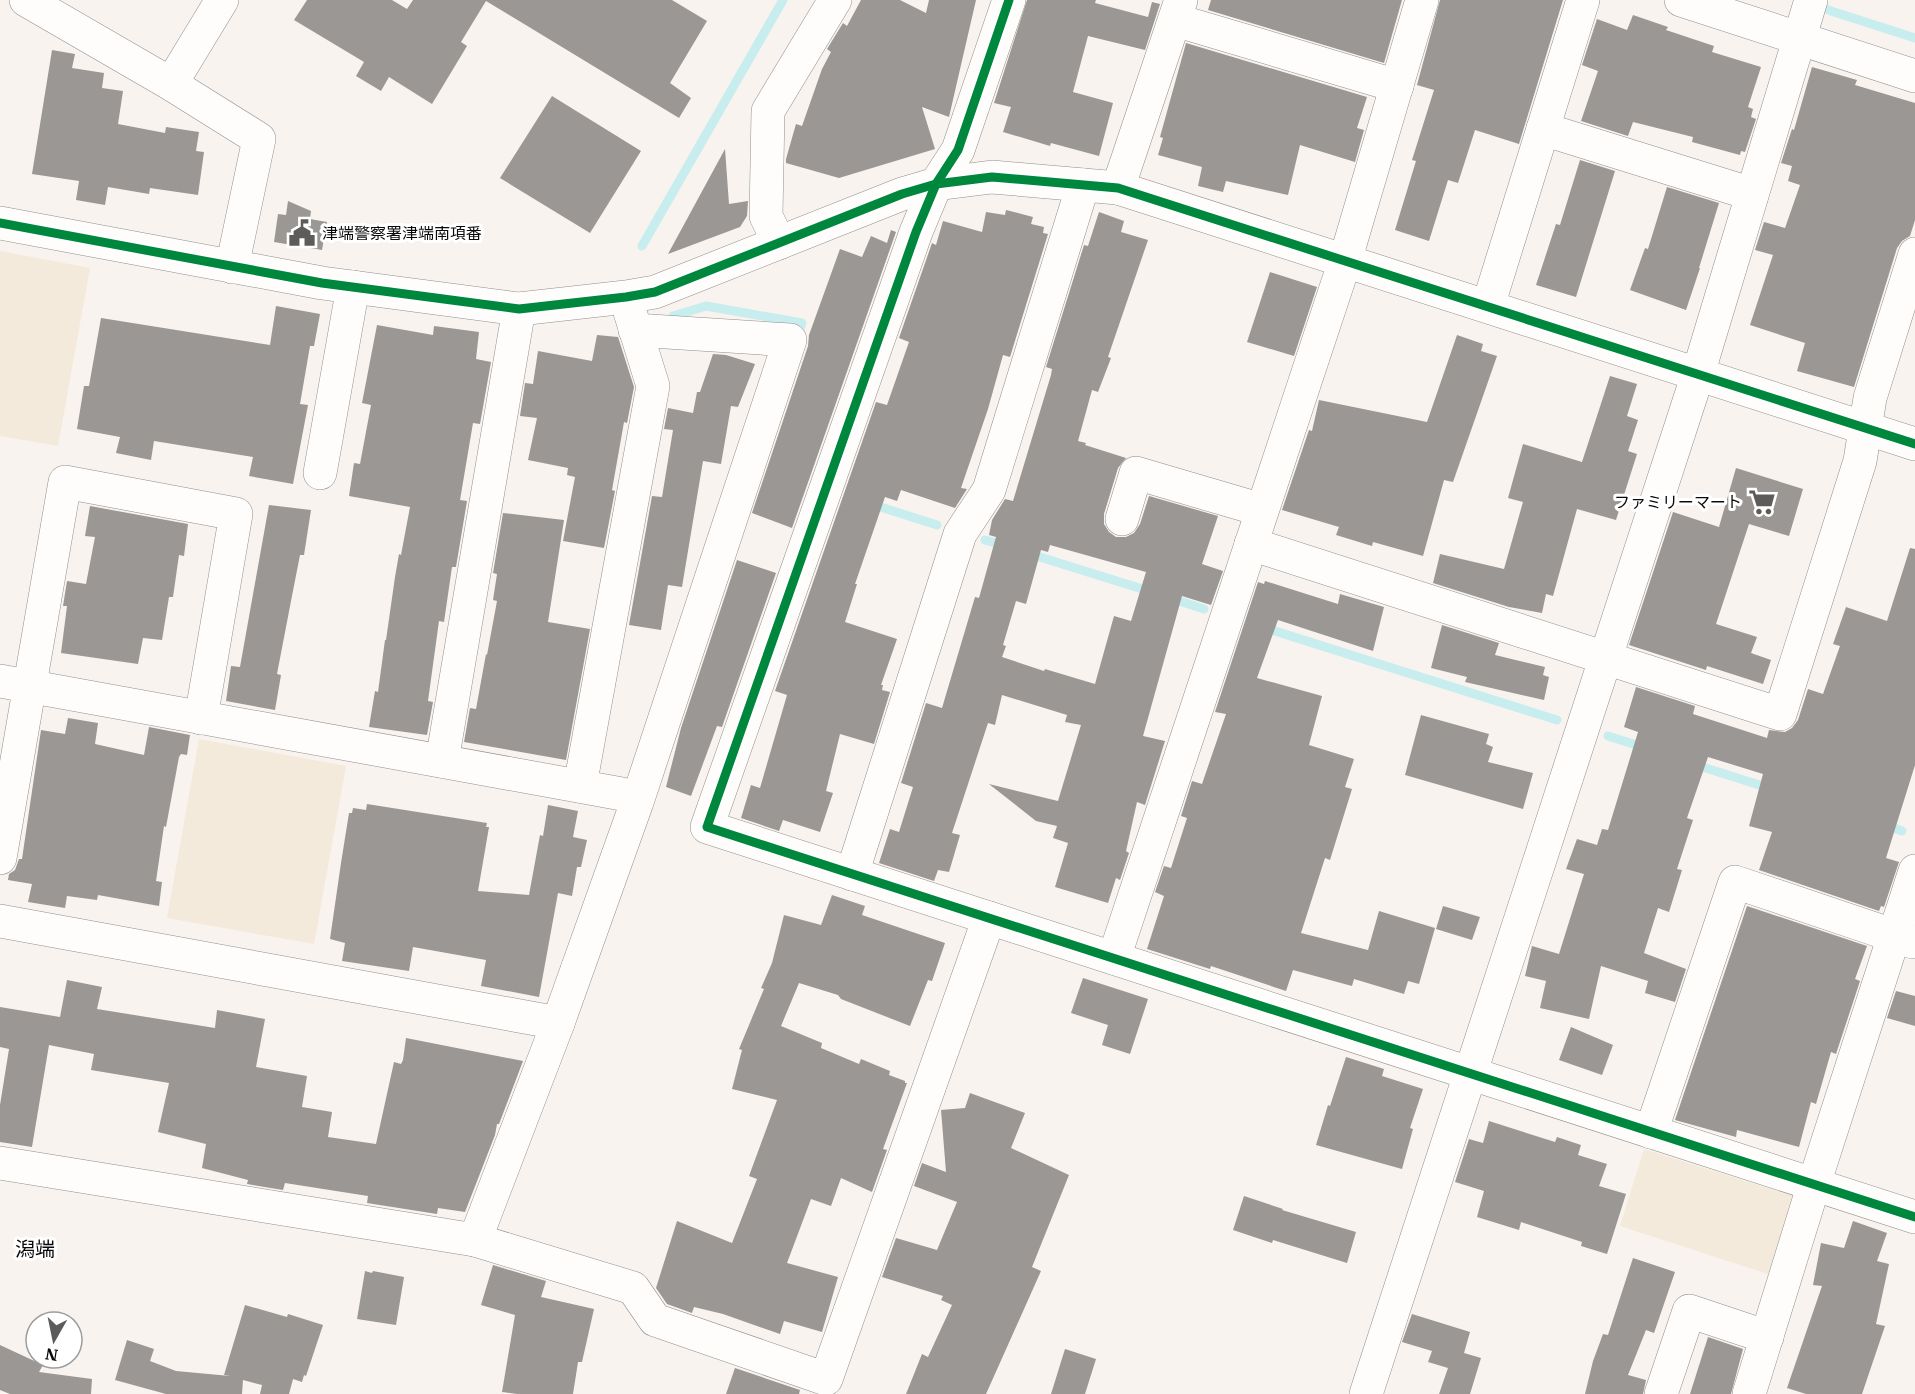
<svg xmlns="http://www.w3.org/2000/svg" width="1915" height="1394" viewBox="0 0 1915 1394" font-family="'IBM Plex Serif','Noto Sans JP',serif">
<rect width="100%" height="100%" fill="#f8f3ee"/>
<g fill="#f4eadb">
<path d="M0,251L90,268L58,446L0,436Z"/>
<path d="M199,739L346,766L314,944L167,918Z"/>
<path d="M1644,1149L1793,1196L1768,1274L1620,1226Z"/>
</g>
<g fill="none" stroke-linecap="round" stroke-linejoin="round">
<g stroke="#c7edef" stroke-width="9">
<path d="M1815,4L1831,11L1915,38"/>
<path d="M642,246L783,0"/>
<path d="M673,316L706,306L802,323L797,338"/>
<path d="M871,504L937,525"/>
<path d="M985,540L1006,546"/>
<path d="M1027,553L1152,592"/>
<path d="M1170,598L1204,609"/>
<path d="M1265,628L1557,720"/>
<path d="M1608,736L1646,748"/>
<path d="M1693,764L1772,789"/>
<path d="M1885,825L1902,831"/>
</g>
</g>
<g fill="#9b9794" fill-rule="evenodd">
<path d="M307,0H392L407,9L413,0H672L707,21L670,83L691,98L679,118L486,1L461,42L467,46L432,104L389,77L381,91L356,76L364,62L294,20Z"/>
<path d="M861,0H900L926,13L929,0H976L949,117L922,107L935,149L839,178L786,163V159L796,124L802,126L822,69L831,52L827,49L843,23L847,26Z"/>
<path d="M1027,0H1096L1095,3L1148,17L1152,2L1160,4L1145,50L1088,36L1073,92L1113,103L1099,156L1051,143L1050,146L1003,132L1011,107L994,103Z"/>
<path d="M1211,0H1402L1384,63L1208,10Z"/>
<path d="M1440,0H1563L1519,144L1475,130L1458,183L1448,180L1429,241L1395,230L1416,161L1412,160L1434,90L1417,85Z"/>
<path d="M1633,15L1668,27L1666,30L1714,46L1712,52L1761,67L1748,107L1753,109L1751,117L1756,119L1745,152L1741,151L1740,155L1692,142L1693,137L1633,122L1628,136L1581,121L1598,71L1582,65L1597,19L1627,30Z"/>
<path d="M1186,43L1367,97L1357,128L1364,130L1355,162L1300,145L1288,195L1226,181L1223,192L1198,186L1202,167L1158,155L1163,138L1160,137Z"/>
<path d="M52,50L75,54L72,68L104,73L102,88L123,91L118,124L165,133L166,127L199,132L196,151L204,152L198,195L150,188L149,194L108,187L105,205L76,200L79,181L32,174Z"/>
<path d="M1812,67L1857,80L1855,85L1915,103V220L1910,236L1902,241L1897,248L1854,387L1797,371L1805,343L1750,325L1773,255L1755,250L1764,222L1785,228L1800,185L1788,181L1792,166L1781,163L1792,129L1794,130Z"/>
<path d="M552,96L641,151L590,233L500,178Z"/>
<path d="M725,149L729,204L748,201L747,216L740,227L668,254Z"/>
<path d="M1580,160L1615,171L1576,297L1536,285L1556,224L1560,225Z"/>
<path d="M1667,187L1719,203L1699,268H1700L1686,310L1630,290L1645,248L1648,249Z"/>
<path d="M288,201L311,211L310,219L327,222L322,250L274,242L278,214L286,215Z"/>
<path d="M1006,210L1033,217L1031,224L1044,227L1043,233L1048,234L1010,357L1003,355L988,409L961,488L967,489L955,508L901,490L897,501L885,497L855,584H857L845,622L897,639L881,685H883L882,690L890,692L874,744L840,734L826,791L833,793L820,832L783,820L779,831L741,818L751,785L760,788L787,695L775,691L876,402L887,405L909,342L899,338L932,243L936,245L943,221L982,232L986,212L1005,215Z"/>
<path d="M1099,212L1124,221L1121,232L1148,240L1108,357L1111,358L1098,392L1092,390L1078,441L1086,443L1085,445L1126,458L1118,468L1104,514V524L1109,532L1116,537H1126L1134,533L1140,524L1149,496L1218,516L1202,564L1223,571L1211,605L1182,596L1143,736L1165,741L1145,805L1137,802L1126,851L1129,853L1120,880L1116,878L1108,903L1055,887L1068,843L1053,838L1057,826L1036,821L989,784L1058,801L1081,725L1065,722L1067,715L1002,695L995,725L988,723L952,833L960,835L949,872L938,870L934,881L879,863L890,829L899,832L913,787L901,783L926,703L942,708L975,597L979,598L996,537L989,535L992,520L1005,499L1013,501L1051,375L1052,369L1046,367L1084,245L1088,246ZM1050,545L1146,572L1131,621L1114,616L1095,684L1045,669L1044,671L1002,657L1006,646L1003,645L1016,601L1026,604L1041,550L1048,552Z"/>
<path d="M891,230L896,232L792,528L752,513L808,346L809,335L840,249L862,257L871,236L887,243Z"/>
<path d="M1270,272L1317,287L1294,356L1247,342Z"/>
<path d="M276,306L320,314L314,346H310L300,404L308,405L293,484L249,476L253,457L154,441L151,460L116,453L120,437L77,429L84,386H89L101,318L270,345Z"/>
<path d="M377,325L433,335L434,326L479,332L476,359L491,362L480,424L473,423L460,500L467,501L456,567H452L444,622L439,621L428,701L433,702L427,735L369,727L375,691L378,692L385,640H386L395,577L399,554L401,555L410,507L349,496L354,463L360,464L371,405L362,403Z"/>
<path d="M597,335L618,337L634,387L627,423L624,422L612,490L615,491L604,548L563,541L575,477L567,475L568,468L528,460L537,418L520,416L525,383L533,384L538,351L592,361Z"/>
<path d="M1457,335L1483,344L1481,351L1497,356L1453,482L1444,480L1423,556L1373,542L1372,546L1336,535L1339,527L1282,510L1309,430L1312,431L1319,400L1427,422Z"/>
<path d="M713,354L726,355L755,364L738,407L731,406L721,464L703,461L682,587L668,585L661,630L629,625L652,496L662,497L673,430L664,429L668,408L693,413L697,392H700Z"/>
<path d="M1610,376L1637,384L1627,416L1638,420L1628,451L1637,454L1616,520L1577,509L1553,596L1546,594L1542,613L1509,607L1433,583L1440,554L1504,569L1523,502L1508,498L1523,444L1582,462Z"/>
<path d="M1736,468L1803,489L1789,536L1749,524L1716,624L1757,637L1751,653L1771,660L1763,684L1707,666L1706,670L1629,645L1673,512L1719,527Z"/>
<path d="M269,505L311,510L304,555H300L291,601L277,674L281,675L275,710L226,701L231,666L240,667Z"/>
<path d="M90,506L188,524L184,556L179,555L173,597H169L162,640L143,638L138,664L61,653L67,606H63L67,581L86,584L95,537L85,536Z"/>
<path d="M503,513L564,520L548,622L590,629L566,760L464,742L470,708L476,709L486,654L487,655L497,601L493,600L497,574L493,573Z"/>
<path d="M1910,548L1915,549V765L1886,858L1899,862L1884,907L1881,906L1879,911L1759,870L1772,832L1749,826L1763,774L1708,757L1687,818L1693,820L1677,869L1682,870L1669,912L1658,908L1644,953L1686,969L1675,1002L1645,993L1648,981L1601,966L1589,1019L1540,1008L1546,981L1525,976L1532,946L1559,954L1584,874L1566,869L1577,839L1597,845L1602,829L1608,830L1638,732L1624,727L1636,687L1695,706L1693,714L1767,738L1769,730L1785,732L1792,728L1798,720L1808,689L1823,694L1840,646L1833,644L1846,607L1887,621Z"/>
<path d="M737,560L776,573L722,727L717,726L691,796L666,787L681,728Z"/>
<path d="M1265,581L1338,604L1340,594L1384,607L1373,651L1278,620L1257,678L1322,696L1309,745L1354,759L1345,787L1352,789L1330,860L1325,858L1301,933L1368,950L1379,911L1435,928L1419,984L1408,981L1404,994L1354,979L1352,986L1293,970L1286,991L1211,966L1210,969L1147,949L1164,896L1155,892L1164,866L1171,868L1187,818L1181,816L1192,781L1202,784L1226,714L1215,712L1258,582L1264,584Z"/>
<path d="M1442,625L1499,643L1495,655L1545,667L1543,675L1549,677L1544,700L1465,682L1467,677L1431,668Z"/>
<path d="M1421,715L1489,734L1486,744L1493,747L1488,762L1533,773L1523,809L1405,775Z"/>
<path d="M68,718L98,723L95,744L144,755L149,727L190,735L187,755L181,754L179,757L166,827L164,826L156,881L162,882L159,906L98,895L97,900L67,896L65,908L28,902L32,884L8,880L9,874L15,870L19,859H22L41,730L65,734Z"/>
<path d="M367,804L487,823L486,827H489L478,891L529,895L540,835L543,836L548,805L578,811L573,837L587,840L581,867H577L572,896L558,893L539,997L481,986L486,960L413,947L409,971L342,961L345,943L330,939L341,863L349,813H352L353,808L366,810Z"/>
<path d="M832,895L865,906L862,915L945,943L932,981L928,980L910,1026L841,999L838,995L799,983L781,1026L822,1043L821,1048L859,1064L861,1059L890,1071L889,1075L905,1081V1083H907L883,1149L887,1150L872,1192L841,1178L831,1206L811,1199L787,1263L838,1277L822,1332L784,1321L780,1334L723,1314L694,1307L692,1313L667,1304L656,1288L677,1221L732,1243L757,1179L749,1176L777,1100L732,1089L742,1050L739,1049L764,989L761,988L772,963L784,915L821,925Z"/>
<path d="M1443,906L1480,917L1472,940L1436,929Z"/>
<path d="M1747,906L1867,946L1855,979L1860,981L1836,1054L1831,1052L1816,1104L1811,1102L1799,1147L1737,1130L1736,1137L1675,1120Z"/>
<path d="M1083,978L1148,999L1130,1054L1102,1045L1108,1025L1071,1013Z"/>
<path d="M67,980L102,987L97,1009L215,1028L217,1010L265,1019L256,1067L307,1076L302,1107L332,1112L328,1137L376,1144L394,1062L401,1064L403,1060L406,1038L523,1061L499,1124H497L495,1135L465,1212L438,1208L437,1214L367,1203L368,1196L285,1183L283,1190L247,1184L248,1180L202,1168L206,1144L158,1132L169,1083L91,1070L94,1054L49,1045L32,1147L0,1142V1105L9,1049L0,1047V1007L60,1017Z"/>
<path d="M1896,991L1915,996V1026L1887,1018Z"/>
<path d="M1571,1027L1613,1045L1602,1075L1559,1060Z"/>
<path d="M1346,1057L1384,1069L1382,1076L1423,1089L1410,1128L1413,1129L1402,1169L1316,1145L1328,1105L1330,1106Z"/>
<path d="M970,1093L1025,1113L1011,1148L1069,1175L1032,1267L1041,1271L986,1394H906L922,1354L928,1357L952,1305L941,1300L943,1296L882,1277L896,1238L937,1250L957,1202L914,1186L922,1163L946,1172L941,1110L965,1108Z"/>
<path d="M1489,1121L1555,1142L1557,1137L1581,1145L1578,1155L1607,1164L1599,1186L1626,1194L1607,1254L1581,1246L1582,1242L1521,1222L1519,1230L1477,1217L1484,1191L1455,1182L1469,1139L1483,1143Z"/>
<path d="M1244,1196L1283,1209L1282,1210L1356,1232L1347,1263L1273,1240L1272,1243L1233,1230Z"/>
<path d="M1853,1221L1887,1233L1877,1261L1889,1264L1876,1324L1885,1326L1862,1394H1806L1787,1388L1822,1286L1813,1285L1821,1243L1844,1248Z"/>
<path d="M1633,1258L1675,1272L1654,1333L1646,1330L1628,1375L1646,1380L1643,1394H1585L1593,1361L1603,1334L1608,1335Z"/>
<path d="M493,1265L546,1281L541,1297L594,1309L582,1362H578L573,1394H517L502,1392L515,1315L481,1305Z"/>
<path d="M365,1271L372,1273L373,1271L404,1277L396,1325L357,1319Z"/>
<path d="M245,1305L287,1317L288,1314L323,1325L306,1376L304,1375L302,1382L293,1379L289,1394H260L262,1385L243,1380L242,1394H166L115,1380L127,1340L154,1349L150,1361L176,1371L230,1376L224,1375Z"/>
<path d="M1412,1314L1470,1332L1464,1353L1481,1358L1470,1394H1439L1448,1368L1428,1362L1432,1351L1402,1342Z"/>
<path d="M1708,1337L1743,1349L1731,1394H1690Z"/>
<path d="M0,1345L43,1365L39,1372L92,1379L91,1394H10L0,1390Z"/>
<path d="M1065,1349L1096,1359L1085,1394H1051Z"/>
<path d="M735,1368L800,1390L799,1394H726Z"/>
</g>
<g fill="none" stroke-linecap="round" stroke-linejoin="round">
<defs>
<g id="minor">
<path d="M26,0L171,84L259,139L232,267"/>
<path d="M1009,0L958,150L936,184L916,232L707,827L1915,1217"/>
<path d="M1681,0L1915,76"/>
<path d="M1175,20L1397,86"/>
<path d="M171,84L222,0"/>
<path d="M1543,129L1752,194"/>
<path d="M1118,188L1181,0"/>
<path d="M0,223L322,283L519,309L626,297L655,292L902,194L936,184L992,177L1118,188L1915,444"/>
<path d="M779,243L766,216L768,111L835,0"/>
<path d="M1488,306L1583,0"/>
<path d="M320,473L353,287"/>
<path d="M1122,519L1136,473L1262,510"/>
<path d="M1251,544L1780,714L1860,461L1870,398L1915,254"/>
<path d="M0,681L622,794"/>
<path d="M442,761L519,309"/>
<path d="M580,786L653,386L630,312"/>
<path d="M0,858L65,482L236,514L201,718"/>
<path d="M852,874L960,534L989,490L1083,185"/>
<path d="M0,921L558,1023"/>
<path d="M1114,958L1345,261L1422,0"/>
<path d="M1651,1132L1735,882L1913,942"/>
<path d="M0,1163L475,1240L633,1288L655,1320L826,1379L989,918"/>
<path d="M475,1240L558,1023L637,802L790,340L635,330"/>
<path d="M1366,1394L1698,374L1811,0"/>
<path d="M1661,1394L1689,1311L1767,1337"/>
<path d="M1749,1394L1814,1184L1915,871"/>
</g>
</defs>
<use href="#minor" stroke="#918f8d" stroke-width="34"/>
<use href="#minor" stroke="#fefdfc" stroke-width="33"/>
<defs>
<g id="cycleway">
<path d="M1009,0L958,150L936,184L916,232L707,827L1915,1217"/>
<path d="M0,223L322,283L519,309L626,297L655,292L902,194L936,184L992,177L1118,188L1915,444"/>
</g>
</defs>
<use href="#cycleway" stroke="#fff" stroke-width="13"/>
<use href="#cycleway" stroke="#00873e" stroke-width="9"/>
</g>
<defs>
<symbol id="civic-bare" viewBox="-9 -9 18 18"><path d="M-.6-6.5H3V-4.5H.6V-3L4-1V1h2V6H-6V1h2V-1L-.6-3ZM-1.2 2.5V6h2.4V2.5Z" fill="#5d5c5a" stroke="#fff" stroke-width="2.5" paint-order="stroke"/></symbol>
<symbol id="supermarket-bare" viewBox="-9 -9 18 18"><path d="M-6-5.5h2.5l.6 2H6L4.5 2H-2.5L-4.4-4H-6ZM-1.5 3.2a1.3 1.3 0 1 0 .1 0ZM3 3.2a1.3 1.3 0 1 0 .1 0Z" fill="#5d5c5a" stroke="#fff" stroke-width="2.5" paint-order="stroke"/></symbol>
</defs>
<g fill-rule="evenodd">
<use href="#civic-bare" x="283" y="214" width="38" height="38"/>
<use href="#supermarket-bare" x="1743" y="483" width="38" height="38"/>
</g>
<g text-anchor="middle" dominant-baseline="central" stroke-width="6" stroke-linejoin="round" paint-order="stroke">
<g font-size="16" fill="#0a0a0a" stroke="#fff" text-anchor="start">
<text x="322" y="233">津端警察署津端南項番</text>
<text x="1742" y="502" text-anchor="end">ファミリーマート</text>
</g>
<g font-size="20" fill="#0a0a0a" stroke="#fff">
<text x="35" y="1248">潟端</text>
</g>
</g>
<g transform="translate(54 1340) rotate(189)"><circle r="28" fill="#ffffff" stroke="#9d9d9d" stroke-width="1.5"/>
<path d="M0-4.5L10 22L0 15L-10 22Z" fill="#5d5c5a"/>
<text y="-9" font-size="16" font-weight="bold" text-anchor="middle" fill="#0a0a0a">N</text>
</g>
</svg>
